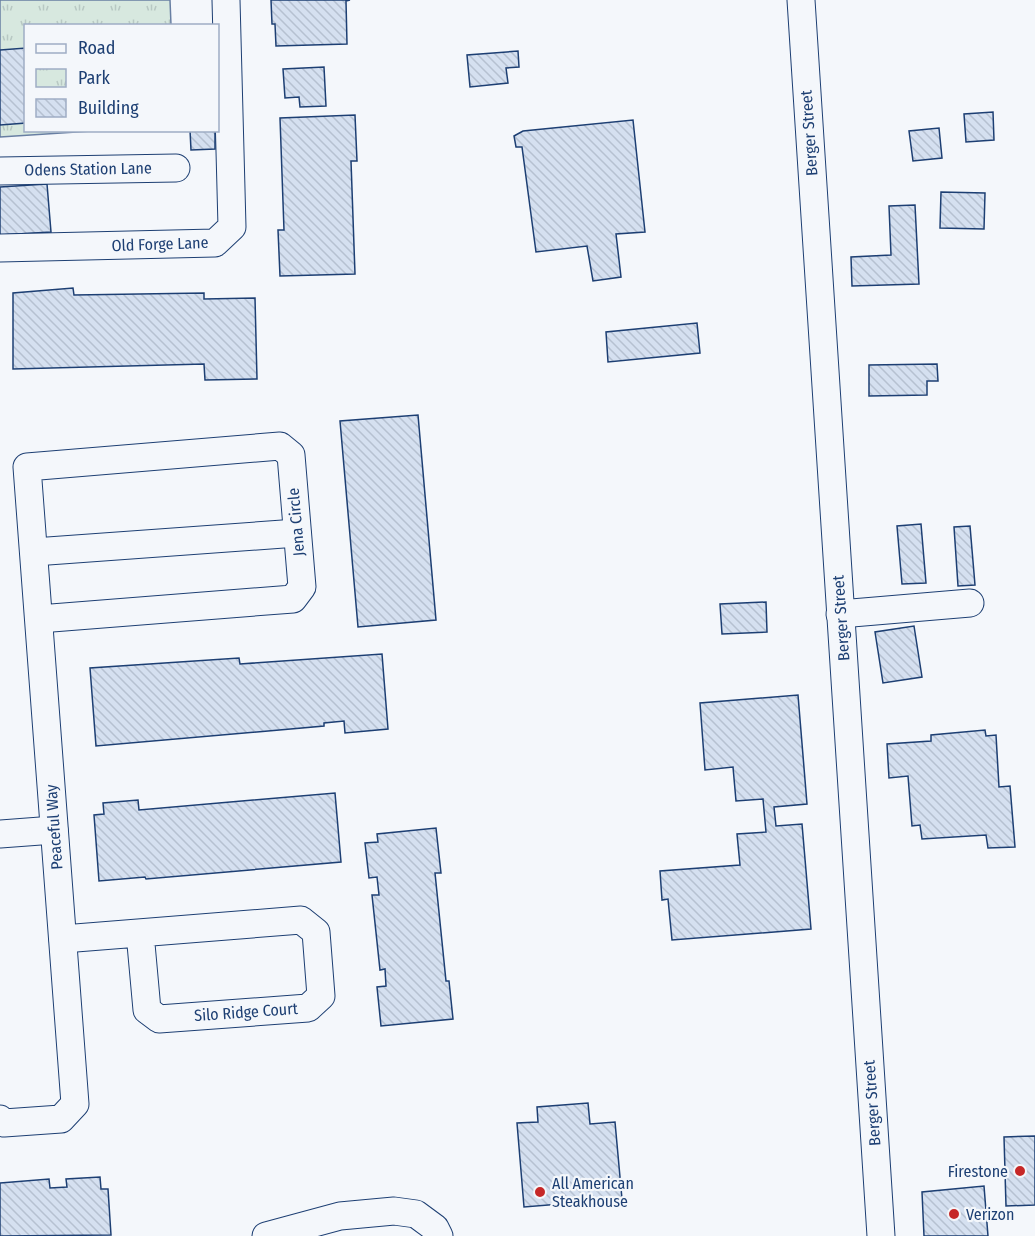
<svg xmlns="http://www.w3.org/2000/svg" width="1035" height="1236" viewBox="0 0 1035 1236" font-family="'Fira Sans Condensed',sans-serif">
<defs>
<pattern id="park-tufts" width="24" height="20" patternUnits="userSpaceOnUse" patternTransform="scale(1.5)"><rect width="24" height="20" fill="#d7e8df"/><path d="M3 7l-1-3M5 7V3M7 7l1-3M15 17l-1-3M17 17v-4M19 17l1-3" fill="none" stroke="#b8c8c3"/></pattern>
<pattern id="building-back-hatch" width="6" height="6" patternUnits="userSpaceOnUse" patternTransform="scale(1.5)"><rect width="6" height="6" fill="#d5e0f0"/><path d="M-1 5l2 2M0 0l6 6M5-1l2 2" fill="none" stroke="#b6c1d1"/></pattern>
</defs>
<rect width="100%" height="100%" fill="#f4f7fb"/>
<path fill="url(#park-tufts)" stroke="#687fa3" stroke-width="1.5" d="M0,0H170L171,25L26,26V130L92,131L0,137Z"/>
<g fill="url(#building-back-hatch)" stroke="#1d3f73" stroke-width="1.5">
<path d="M271,0H350L346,1L347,44L276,46L275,24H272Z"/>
<path d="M26,48V123L0,125V50Z"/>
<path d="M518,51L519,67L506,68L508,83L470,87L467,55Z"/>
<path d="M324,67L326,106L300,107L299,97L285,98L283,69Z"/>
<path d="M993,112L994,140L966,142L964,114Z"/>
<path d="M355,115L357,161H351L355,274L280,276L278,230H284L280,118Z"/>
<path d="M633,120L645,232L616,234L621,277L593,281L587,246L536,252L522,147H516L514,136L523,131Z"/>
<path d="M939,128L942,158L913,161L909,131Z"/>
<path d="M190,130H215V149L191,150Z"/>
<path d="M47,184L51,232L0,235V187Z"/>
<path d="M941,192L985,193L984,229L940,228Z"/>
<path d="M915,205L919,284L852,286L851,257L891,255L889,206Z"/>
<path d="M73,288L74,295L204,293V299L255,298L257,379L205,380L204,364L13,369V293Z"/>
<path d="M697,323L700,353L608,362L606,332Z"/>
<path d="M937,364L938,381H927V395L869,396V365Z"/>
<path d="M418,415L436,620L358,627L340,421Z"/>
<path d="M921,524L926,583L902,584L897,526Z"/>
<path d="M970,526L975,585L958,586L954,527Z"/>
<path d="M766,602L767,632L722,634L720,604Z"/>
<path d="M914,626L922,677L883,683L875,632Z"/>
<path d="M382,654L388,729L345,733L344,721L324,723V726L96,746L90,668L239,658L240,664Z"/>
<path d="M798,695L807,804L774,807L776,826L802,824L811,929L672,940L668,899L662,900L660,871L740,865L737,834L766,832L763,799L736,801L733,767L705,770L700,703Z"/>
<path d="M985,730L986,736L996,735L999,787L1010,786L1015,847L988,848L986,835L922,839L920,825L912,826L908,776L889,778L887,744L931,741V735Z"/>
<path d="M335,793L341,862L146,879L145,877L99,881L94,815L104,814L103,803L138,800L139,810Z"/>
<path d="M436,828L441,873H435L446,981H449L453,1019L381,1026L377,987L386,986L385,969L380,970L372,895H379L377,877L369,878L365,843L378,842L377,834Z"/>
<path d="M588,1103L590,1124L615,1122L622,1199L524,1207L517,1123L538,1122L537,1107Z"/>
<path d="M1035,1136V1205L1006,1206L1004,1137Z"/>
<path d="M100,1177L101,1189H108L111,1235L0,1236V1183L49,1179L50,1188L67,1187L66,1179Z"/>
<path d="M984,1186L988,1236H924L922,1192Z"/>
</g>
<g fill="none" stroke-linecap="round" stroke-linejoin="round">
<defs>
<g id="minor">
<path d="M801,0L881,1236"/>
<path d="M0,171L176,168"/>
<path d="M0,248L215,243L232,227L226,0"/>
<path d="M34,552L297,533"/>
<path d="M840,614L970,603"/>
<path d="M0,834L54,830"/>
<path d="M63,939L301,920L316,932L321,996L308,1008L159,1019L147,1010L140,933"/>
<path d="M0,1119L4,1123L61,1119L75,1104L27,467L280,446L291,455L302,587L293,599L39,619"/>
<path d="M266,1236L340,1216L394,1211L416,1214L435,1228L439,1236"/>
</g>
</defs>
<use href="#minor" stroke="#1d3f73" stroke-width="29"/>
<use href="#minor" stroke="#f4f7fb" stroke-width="27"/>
</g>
<g fill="#c62828" stroke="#f4f7fb" stroke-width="2">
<circle cx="1020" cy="1171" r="6"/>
<circle cx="540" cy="1192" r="6"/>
<circle cx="954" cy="1214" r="6"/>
</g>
<g text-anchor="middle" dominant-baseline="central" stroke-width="4.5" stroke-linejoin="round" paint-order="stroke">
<g font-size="16" fill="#1d3f73" stroke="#f4f7fb">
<text transform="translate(809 133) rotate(-94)">Berger Street</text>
<text transform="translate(88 169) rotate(-1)">Odens Station Lane</text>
<text transform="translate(160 244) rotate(-2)">Old Forge Lane</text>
<text transform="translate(296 522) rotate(-95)">Jena Circle</text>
<text transform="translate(841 618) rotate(-94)">Berger Street</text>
<text transform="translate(54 827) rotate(-94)">Peaceful Way</text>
<text transform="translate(246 1012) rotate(-4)">Silo Ridge Court</text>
<text transform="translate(872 1103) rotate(-94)">Berger Street</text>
</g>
<g font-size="16" fill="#1d3f73" stroke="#f4f7fb" text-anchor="start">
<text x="1008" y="1171" text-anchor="end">Firestone</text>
<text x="552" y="1183">All American<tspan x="552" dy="18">Steakhouse</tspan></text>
<text x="966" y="1214">Verizon</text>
</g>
</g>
<rect x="24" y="24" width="195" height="108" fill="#f4f7fb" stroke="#9eadc5" stroke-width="1.5"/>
<rect x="36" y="44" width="30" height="9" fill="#f4f7fb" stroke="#9eadc5" stroke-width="1.5"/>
<text x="78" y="54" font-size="18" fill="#1d3f73">Road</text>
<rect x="36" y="69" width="30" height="18" fill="url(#park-tufts)" stroke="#9eadc5" stroke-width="1.5"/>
<text x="78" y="84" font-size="18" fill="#1d3f73">Park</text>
<rect x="36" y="99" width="30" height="18" fill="url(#building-back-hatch)" stroke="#9eadc5" stroke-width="1.5"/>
<text x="78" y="114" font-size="18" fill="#1d3f73">Building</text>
</svg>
